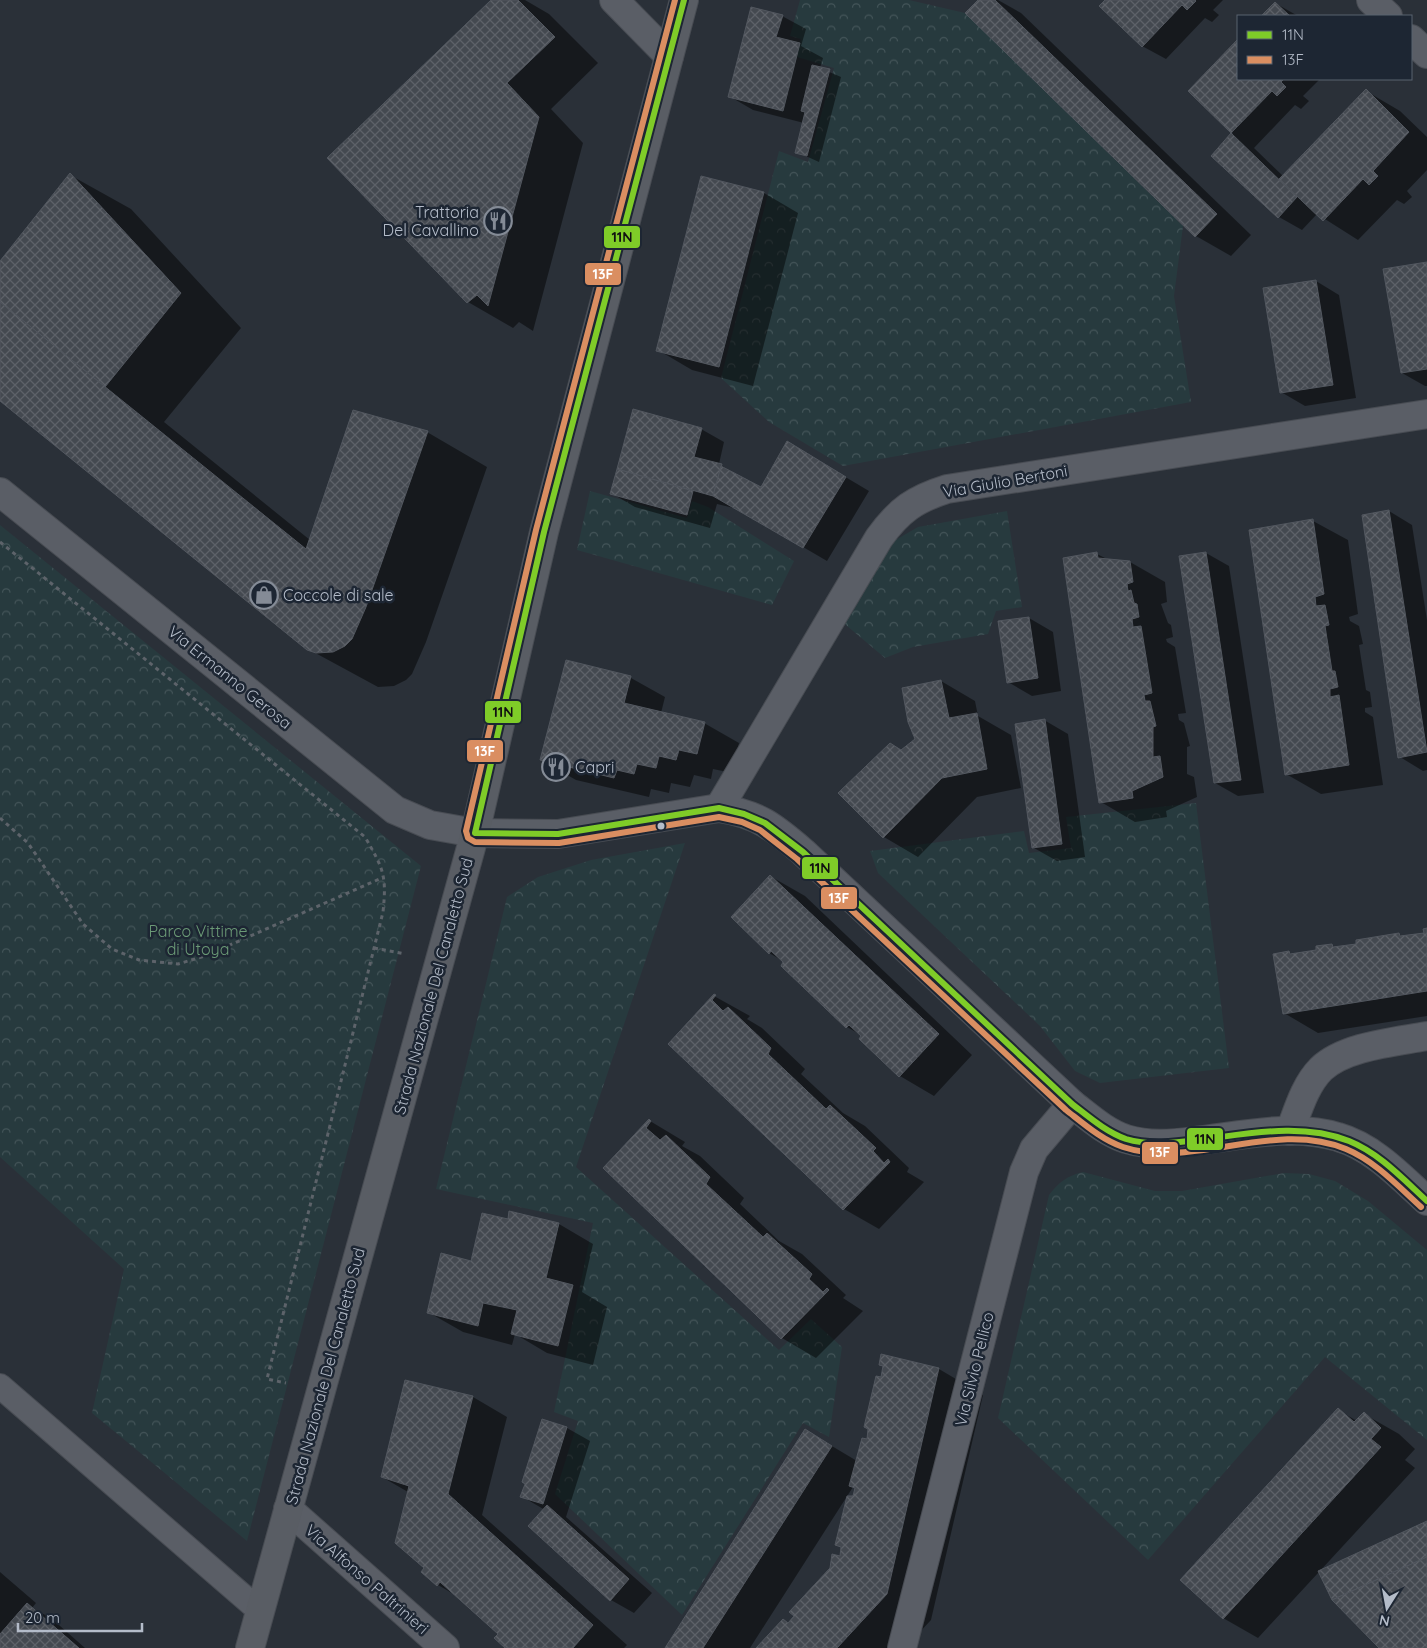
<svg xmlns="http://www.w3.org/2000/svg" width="1427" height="1648" viewBox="0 0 1427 1648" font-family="Quicksand,sans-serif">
<defs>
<pattern id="forest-crowns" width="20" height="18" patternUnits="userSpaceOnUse" patternTransform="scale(1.25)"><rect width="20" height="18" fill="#273a3e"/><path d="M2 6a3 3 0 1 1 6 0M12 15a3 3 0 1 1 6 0" fill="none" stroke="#445559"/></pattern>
<pattern id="building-cross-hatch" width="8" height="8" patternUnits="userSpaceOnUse" patternTransform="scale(1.25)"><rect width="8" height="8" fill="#444950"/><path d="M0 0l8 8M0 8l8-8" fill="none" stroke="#5d6168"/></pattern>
</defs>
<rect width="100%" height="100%" fill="#2a3038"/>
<g fill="url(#forest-crowns)">
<path d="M800,0H909L965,13L1183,226L1174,296L1191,402L843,466L769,422L721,378L779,151L808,162L834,68L797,57L801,39L790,36Z"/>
<path d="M590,491L687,518L692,501L708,507L794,561L772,605L577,550Z"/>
<path d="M1007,511L1022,607L996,611L988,634L913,647L885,658L840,620L880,549L918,527Z"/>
<path d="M0,525L421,866L247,1541L92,1413L124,1269L0,1157Z"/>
<path d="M1196,803L1229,1068L1100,1083L1075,1071L1040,1026L878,873L870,851L1024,831L1029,853L1071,848L1066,817Z"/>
<path d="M685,843L576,1167L779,1350L811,1319L842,1347L829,1437L803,1423L682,1615L555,1494L578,1421L554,1412L593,1223L436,1189L507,897L538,877L591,860Z"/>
<path d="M1083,1172L1155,1191H1182L1284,1173L1309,1174L1335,1181L1368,1201L1427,1250V1440L1325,1357L1148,1560L998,1418L1049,1195C1059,1182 1067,1176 1083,1172Z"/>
</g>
<g fill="#0007">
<path d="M493,0H525L549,14L598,63L551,109L583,143L533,331L519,322L513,328L468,302Z"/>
<path d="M980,0H998L1021,13L1251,235L1231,256L1196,236Z"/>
<path d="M1107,0H1223L1213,10L1219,15L1212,22L1205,18L1166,59L1142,46Z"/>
<path d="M1275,3L1298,16H1262Z"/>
<path d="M782,16L806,29L801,46L823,58L820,68L841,77L819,162L797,152L804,123L753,110L729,96Z"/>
<path d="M1238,41V79H1320L1303,96L1309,101L1301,109L1295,105L1254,148L1283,176L1366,91L1400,111L1427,137V170L1407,191L1412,197L1404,204L1397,200L1358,240L1317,214L1302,230L1279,217L1213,155L1233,133L1190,91Z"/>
<path d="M70,175L131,209L241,328L164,422L310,540L427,432L487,467L426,642L412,674L406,680L394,686L378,687L308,649L0,399V262Z"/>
<path d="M702,177L764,193L798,213L753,386L692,370L658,350Z"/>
<path d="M1427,264V386H1425L1402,373Z"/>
<path d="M1316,281L1339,295L1356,398L1305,406L1281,392Z"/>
<path d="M634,411L701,429L724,442L719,464L761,489L810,456L869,491L827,561L738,509L717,504L710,528L635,507L611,493Z"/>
<path d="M1389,511L1412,525L1427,620V770L1423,771L1400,757Z"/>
<path d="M1313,521L1348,540L1358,614L1349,617L1350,621L1359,626L1363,644L1359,645L1366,690L1370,692L1372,707L1365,708V712L1373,717L1383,785L1321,794L1286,774Z"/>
<path d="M1206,553L1229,566L1264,793L1238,796L1215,783Z"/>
<path d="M1097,554L1109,560L1130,562L1165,582L1167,602L1161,604L1168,623L1171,625L1173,637L1166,639L1167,642L1175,647L1186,713L1178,714L1179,720L1184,723L1190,746L1187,747V774L1194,777L1197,797L1166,811L1167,817L1135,822L1101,802Z"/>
<path d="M1029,618L1053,632L1061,691L1032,696L1008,682Z"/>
<path d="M567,661L631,678L665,697L661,713L704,723L739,743L732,773L713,769L711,779L694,775L690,787L671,783L669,793L651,789L649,797L576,780L541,760Z"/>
<path d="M941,681L975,701L978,716L1011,735L1021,788L977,797L918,857L884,837L902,751L916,739Z"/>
<path d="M1044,720L1068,734L1085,857L1057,861L1034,848Z"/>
<path d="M770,876L805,896L972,1055L934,1096L900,1076L861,1035L847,1027L783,961L769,953Z"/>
<path d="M1427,929V1016L1318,1033L1284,1013L1289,952L1293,955L1317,951L1332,945L1336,948L1357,945L1399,934L1403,937L1425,934Z"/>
<path d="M714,996L750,1016L747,1019L762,1028L805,1069L801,1074L843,1113L865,1126L909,1168L907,1172L924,1182L879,1229L844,1209L670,1044Z"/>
<path d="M650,1121L685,1142L682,1146L700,1156L744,1198L740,1204L779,1241L802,1254L846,1295L843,1298L863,1311L816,1358L782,1338L604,1168Z"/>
<path d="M509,1221L559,1224L593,1244L582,1292L607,1307L593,1365L547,1353L515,1334L512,1345L463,1332L428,1312Z"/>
<path d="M882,1355L939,1369L983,1395L931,1620L905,1648H758L789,1624L841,1557L843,1548L837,1545L854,1498L856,1489L853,1487L750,1648H667L805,1430L857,1461L868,1440L884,1366Z"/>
<path d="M406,1381L473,1397L507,1417L482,1515L627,1645L624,1648H507L499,1634L457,1596L438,1585L426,1568L408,1492L382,1477Z"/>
<path d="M1338,1410L1357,1421L1364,1414L1399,1434L1415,1449L1405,1460L1415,1468L1258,1638L1223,1618Z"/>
<path d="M543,1421L567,1428L590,1441L566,1517L652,1593L634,1613L611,1600L545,1510L521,1496Z"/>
<path d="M0,1572L36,1603L32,1608L51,1618L85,1648H0Z"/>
</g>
<g fill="url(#building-cross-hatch)" stroke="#52575f">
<path d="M491,0H518L555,37L507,83L539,117L488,306L477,295L467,303L327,158Z"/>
<path d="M978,0H995L1217,214L1195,237L965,13Z"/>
<path d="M1105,0H1195L1196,1L1187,10L1182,5L1142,47L1099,6Z"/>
<path d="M1275,2L1290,16H1261Z"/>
<path d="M751,7L783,15L776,37L800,43L783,111L728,97Z"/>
<path d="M1238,39V79H1284L1281,82L1286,87L1277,96L1272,91L1231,133L1188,91Z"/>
<path d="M812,65L830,69L807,156L795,153L805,112L801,111Z"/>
<path d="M1366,89L1409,132L1373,171L1378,176L1369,185L1363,179L1323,221L1279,179Z"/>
<path d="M1231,133L1297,197L1278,218L1211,156Z"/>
<path d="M70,173L181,293L105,387L0,302V261Z"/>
<path d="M701,176L764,192L719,367L656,351Z"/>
<path d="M1427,262V369L1401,373L1383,269Z"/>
<path d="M1316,280L1333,385L1280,393L1263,288Z"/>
<path d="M0,302L306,549L353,410L428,431L366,607L352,639L345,646L333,652L316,653L307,650L0,401Z"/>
<path d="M633,409L702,428L694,457L722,464L713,496L617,469Z"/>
<path d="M787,441L846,477L803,548L713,496L721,466L761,487Z"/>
<path d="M617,469L693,491L687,515L610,494Z"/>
<path d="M1389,510L1427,752L1398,758L1362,515Z"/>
<path d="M1313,519L1324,594L1315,597L1316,606L1325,605L1329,625L1325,626L1332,671H1335L1338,687L1330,689V697L1339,695L1349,765L1285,775L1249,530Z"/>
<path d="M1097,552L1098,558L1130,561L1133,582L1127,584L1128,591L1131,590L1134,603L1137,604L1139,617L1132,619L1133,627L1141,626L1152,693L1144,695L1145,701H1150L1156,726L1153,727V757L1160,756L1163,777L1132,791L1133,798L1099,803L1063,558Z"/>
<path d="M1206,552L1241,780L1214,783L1179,556Z"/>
<path d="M1029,617L1038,678L1007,683L998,621Z"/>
<path d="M566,660L631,676L624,703L705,722L697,754L679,750L676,760L659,756L656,768L637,764L634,774L617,770L614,778L540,760Z"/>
<path d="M941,680L949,718L977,713L987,769L942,778L883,838L838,793L890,743L901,750L915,739L908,722L902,688Z"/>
<path d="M1045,719L1062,844L1032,848L1015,724Z"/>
<path d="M770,875L939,1034L899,1077L859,1039L861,1036L849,1025L846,1028L781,966L783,962L771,951L769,954L731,917Z"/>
<path d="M1427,928V991L1283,1014L1273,954L1289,951L1290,954L1316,950V946L1332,944L1333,947L1356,944V940L1399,933L1400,936L1424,933L1423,929Z"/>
<path d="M714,994L716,995L712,1000L723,1011L728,1007L771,1048L768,1054L826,1109L830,1105L876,1148L873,1151L884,1163L888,1159L890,1162L843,1210L668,1044Z"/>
<path d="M649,1119L651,1121L646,1128L660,1140L666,1135L710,1177L706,1184L763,1237L767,1233L812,1274L809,1279L823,1292L827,1288L829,1290L781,1339L603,1168Z"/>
<path d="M509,1211L559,1223L546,1278L573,1285L558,1346L511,1334L517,1310L483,1303L478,1326L427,1313L441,1253L471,1261L482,1213L508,1219Z"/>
<path d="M881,1354L939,1368L887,1594L837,1648H756L783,1619L788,1623L794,1616L789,1612L830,1568L832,1554L840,1556L841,1547L835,1545L847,1496H853L855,1488L849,1486L862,1438L867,1439L868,1429L864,1427L876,1376L881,1377L883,1366L879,1365Z"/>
<path d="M405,1380L473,1396L448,1494L593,1625L573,1648H505L494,1638L498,1634L440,1582L437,1586L421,1572L424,1568L395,1543L409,1486L381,1477Z"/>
<path d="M1338,1408L1354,1422L1364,1412L1381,1428L1371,1439L1381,1447L1223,1619L1180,1580Z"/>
<path d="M542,1419L567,1427L543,1504L520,1497L525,1484L522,1482Z"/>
<path d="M805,1429L832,1446L703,1648H665Z"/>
<path d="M547,1505L629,1579L610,1601L528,1526Z"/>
<path d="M1427,1521V1557L1332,1600L1318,1571Z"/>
<path d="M1427,1557V1648H1379L1332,1600Z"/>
<path d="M27,1603L79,1648H0V1634Z"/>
</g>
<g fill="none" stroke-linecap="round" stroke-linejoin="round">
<defs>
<path id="service" d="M0,1386L260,1611"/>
<g id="minor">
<path d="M614,0L669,56"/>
<path d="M1371,0L1388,16"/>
<path d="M1411,39L1427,54"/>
<path d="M0,492L395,810L430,825L475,833L558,834L719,808C758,814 774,827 803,852L1072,1104C1089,1117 1105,1132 1126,1139C1149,1146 1171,1144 1194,1141C1240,1136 1293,1123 1338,1137C1373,1147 1401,1177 1427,1201"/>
<path d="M719,808L879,538C899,510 915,499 947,489L1427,414"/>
<path d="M1290,1131C1298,1110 1305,1085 1321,1069C1345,1046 1395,1042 1427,1036"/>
<path d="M288,1509L445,1648"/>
<path d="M902,1648L1024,1172L1034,1149L1072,1104"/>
</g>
<path id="secondary" d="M250,1648L475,833L544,532L684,0"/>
</defs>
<use href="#service" stroke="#484c53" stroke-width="26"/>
<use href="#minor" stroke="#484c53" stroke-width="30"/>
<use href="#secondary" stroke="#484c53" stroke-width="30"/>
<g stroke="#5d636a" stroke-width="3" stroke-dasharray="4 4" stroke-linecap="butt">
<path d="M0,542L365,837C383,868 387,875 383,912L267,1379L286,1383"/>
<path d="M0,818L28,843L83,924L112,949L139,960L178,964L205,956L384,877"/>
<path d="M374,948L405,954"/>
</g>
<use href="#service" stroke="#5a5e66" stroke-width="24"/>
<use href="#minor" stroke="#5a5e66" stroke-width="28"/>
<use href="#secondary" stroke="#595d64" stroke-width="28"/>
<defs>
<path id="bus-1" d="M684,0L544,532L475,833L558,834L719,808L744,814L765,823L803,852L1072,1104C1089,1117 1106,1132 1126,1139C1149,1146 1174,1143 1198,1140C1248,1134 1301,1122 1349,1141C1379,1153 1403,1179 1427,1201"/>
<path id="bus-2" d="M675,0L536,530L466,831L468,838L475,842L559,843L719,817L742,822L760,830L797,859L1066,1110C1084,1124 1102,1140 1123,1147C1193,1170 1273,1119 1346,1149C1375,1161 1398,1186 1421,1207"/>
</defs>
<use href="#bus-1" stroke="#1d2633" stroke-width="10"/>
<use href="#bus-2" stroke="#1d2633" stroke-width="10"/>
<use href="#bus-1" stroke="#7fcc28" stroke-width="6"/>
<use href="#bus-2" stroke="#da8e61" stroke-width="6"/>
</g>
<defs>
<symbol id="restaurant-ring" viewBox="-11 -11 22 22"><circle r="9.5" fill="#1d2633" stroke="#848b96" stroke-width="1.5"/><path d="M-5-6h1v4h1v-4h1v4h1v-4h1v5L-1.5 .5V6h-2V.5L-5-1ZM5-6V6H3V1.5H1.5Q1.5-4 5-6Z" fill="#848b96"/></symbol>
<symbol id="shop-ring" viewBox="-11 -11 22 22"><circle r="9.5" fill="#1d2633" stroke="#848b96" stroke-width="1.5"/><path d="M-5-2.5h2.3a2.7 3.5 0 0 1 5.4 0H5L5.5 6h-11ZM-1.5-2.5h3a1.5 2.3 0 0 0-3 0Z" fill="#848b96"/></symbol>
</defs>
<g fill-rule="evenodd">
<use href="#restaurant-ring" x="482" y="205" width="32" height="32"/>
<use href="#shop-ring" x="248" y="579" width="32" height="32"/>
<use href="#restaurant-ring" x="540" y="751" width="32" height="32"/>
</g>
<circle fill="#b4bcc9" stroke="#1d2633" stroke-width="2" cx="661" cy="826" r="4.5"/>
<g text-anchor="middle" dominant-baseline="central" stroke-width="5" stroke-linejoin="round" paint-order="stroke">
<g font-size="16" fill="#b4bcc9" stroke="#1d2633" text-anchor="start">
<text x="479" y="212" text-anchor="end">Trattoria<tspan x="479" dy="18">Del Cavallino</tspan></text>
<text x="283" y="595">Coccole di sale</text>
<text x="575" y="767">Capri</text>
</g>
<g font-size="16" fill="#b4bcc9" stroke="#1d2633">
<text transform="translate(1005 481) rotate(-10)">Via Giulio Bertoni</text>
<text transform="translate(230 677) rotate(39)">Via Ermanno Gerosa</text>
<text transform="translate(433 986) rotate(-75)">Strada Nazionale Del Canaletto Sud</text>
<text transform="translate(974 1369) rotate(-76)">Via Silvio Pellico</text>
<text transform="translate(325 1376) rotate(-75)">Strada Nazionale Del Canaletto Sud</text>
<text transform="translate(367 1579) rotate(41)">Via Alfonso Paltrinieri</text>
</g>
<g font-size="16" fill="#6b9a76" stroke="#1d2633">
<text x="198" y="931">Parco Vittime<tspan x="198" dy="18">di Utoya</tspan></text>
</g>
</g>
<g stroke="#1d2633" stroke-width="2">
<rect x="603" y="225" width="38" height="24" rx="5" fill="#7fcc28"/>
<rect x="584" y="262" width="38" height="24" rx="5" fill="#da8e61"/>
<rect x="484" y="700" width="38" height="24" rx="5" fill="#7fcc28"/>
<rect x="466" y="739" width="38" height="24" rx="5" fill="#da8e61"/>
<rect x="801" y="856" width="38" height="24" rx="5" fill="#7fcc28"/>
<rect x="820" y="886" width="38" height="24" rx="5" fill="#da8e61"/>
<rect x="1186" y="1127" width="38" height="24" rx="5" fill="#7fcc28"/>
<rect x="1141" y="1141" width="38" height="24" rx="5" fill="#da8e61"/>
</g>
<g font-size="14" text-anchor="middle" font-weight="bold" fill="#fff">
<text x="603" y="279">13F</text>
<text x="485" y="756">13F</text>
<text x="839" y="903">13F</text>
<text x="1160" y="1157">13F</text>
</g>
<g font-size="14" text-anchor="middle" font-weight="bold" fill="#111">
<text x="622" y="242">11N</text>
<text x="503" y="717">11N</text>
<text x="820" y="873">11N</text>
<text x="1205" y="1144">11N</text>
</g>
<rect x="1237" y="15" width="175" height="65" fill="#1d2633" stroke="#59626f"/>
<rect x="1247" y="31" width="25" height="8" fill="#7fcc28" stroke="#59626f"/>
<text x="1282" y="40" font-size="15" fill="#b4bcc9">11N</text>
<rect x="1247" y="56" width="25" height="8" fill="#da8e61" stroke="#59626f"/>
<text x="1282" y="65" font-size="15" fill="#b4bcc9">13F</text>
<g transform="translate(1387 1608) rotate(191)" stroke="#1d2633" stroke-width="4" paint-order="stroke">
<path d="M0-4L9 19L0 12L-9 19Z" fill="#b4bcc9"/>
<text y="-8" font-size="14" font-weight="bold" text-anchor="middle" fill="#b4bcc9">N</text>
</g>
<path d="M18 1623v8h124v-8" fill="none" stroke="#b4bcc9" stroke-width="2.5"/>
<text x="25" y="1623" font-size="15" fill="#b4bcc9" stroke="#1d2633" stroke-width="4" paint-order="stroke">20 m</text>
</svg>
